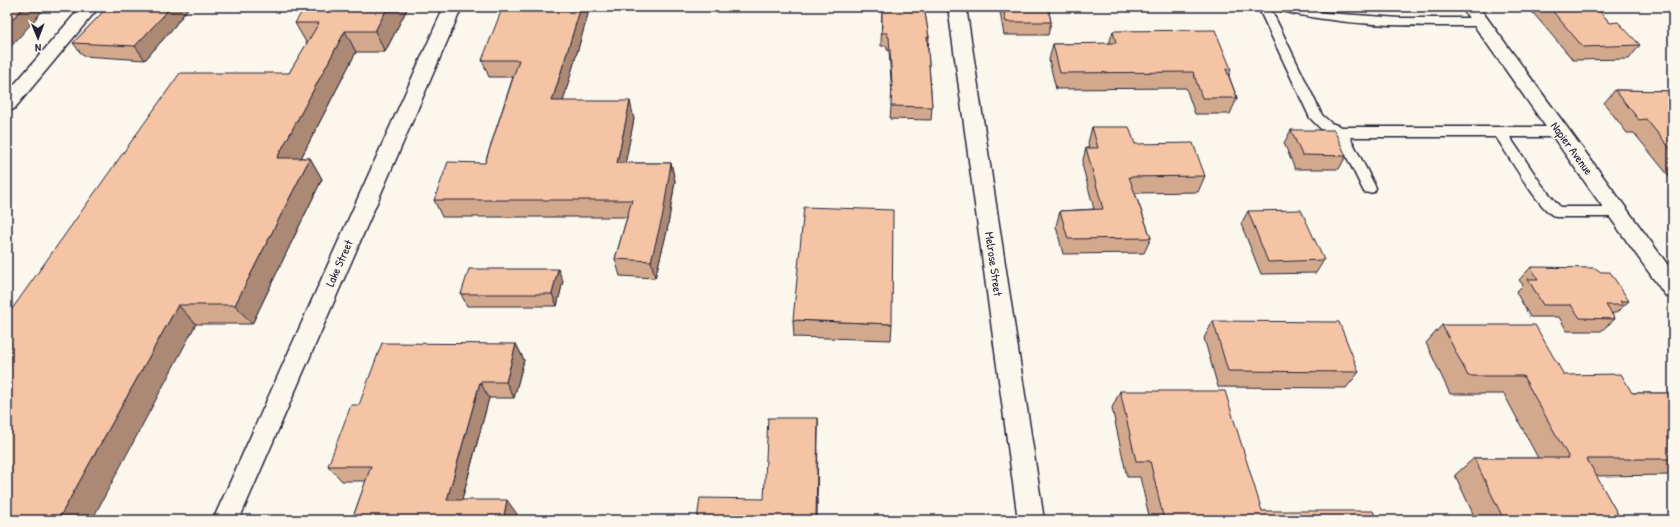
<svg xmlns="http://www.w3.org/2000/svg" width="1680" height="527" viewBox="0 0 1680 527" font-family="'Patrick Hand',sans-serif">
<rect width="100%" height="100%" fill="#fbf7ec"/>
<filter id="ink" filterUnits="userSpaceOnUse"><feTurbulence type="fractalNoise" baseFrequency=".025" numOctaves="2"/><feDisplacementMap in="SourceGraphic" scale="8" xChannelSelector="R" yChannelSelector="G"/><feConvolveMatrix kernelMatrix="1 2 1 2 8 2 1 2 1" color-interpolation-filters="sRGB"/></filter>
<g filter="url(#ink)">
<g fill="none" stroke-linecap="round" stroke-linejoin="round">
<defs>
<g id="lane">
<path d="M1258,7H1270L1322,115L1331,123L1342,127H1560L1565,129L1567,132L1565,135L1560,137H1510L1542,185L1560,207H1617L1622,208L1624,212L1622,216L1617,217H1556C1540,212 1507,153 1496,137H1350L1376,188L1374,192L1369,193L1364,192L1336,135L1321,129L1310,118Z"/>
<path d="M1272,7H1295L1326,13L1400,18H1481L1485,19L1487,22L1485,25L1481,26C1411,26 1342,27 1274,9Z"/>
</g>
<g id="street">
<path d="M81,7H99L14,109L7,111V93Z"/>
<path d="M444,7H462L239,520H213Z"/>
<path d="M948,7H966L1044,520H1018Z"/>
</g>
<path id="secondary" d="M1461,7H1479L1673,272V298L1665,295Z"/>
</defs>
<use href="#lane" stroke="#22223b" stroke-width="3"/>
<use href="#street" stroke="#22223b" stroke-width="3"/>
<use href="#secondary" stroke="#22223b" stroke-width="3"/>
<use href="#lane" fill="#fbf7ec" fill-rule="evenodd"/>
<use href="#street" fill="#fbf7ec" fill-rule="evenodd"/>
<use href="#secondary" fill="#fbf7ec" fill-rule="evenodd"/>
</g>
<g fill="#d3a98e" stroke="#22223b">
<path d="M107,7H189L173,28L145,60L83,56L73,43L100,15Z"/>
<path d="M408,7L385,52H356L301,158H310L322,179L252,324H196L7,520L289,73L307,44L295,23Z"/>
<path d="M545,7H590L563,101L634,119L625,163H671L675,181L667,231L655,278L620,276L615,259L627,217H442L434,200L485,163L513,77H489L482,60L544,9Z"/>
<path d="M882,7H924L929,37L928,50L932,107L931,120L890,119L892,96L889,50H887V46H881Z"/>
<path d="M1001,7H1048L1051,22L1048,35H1004L1000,12Z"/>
<path d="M1528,7H1596L1610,23L1640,45L1629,59L1573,60Z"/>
<path d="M1113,31L1231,69L1229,76L1237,98L1230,114H1195L1186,88L1056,89L1049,60L1053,44H1109Z"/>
<path d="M1615,90L1673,91V181L1634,133H1627L1604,103Z"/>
<path d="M1092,127L1135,144L1205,176L1198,192L1135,193L1151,238L1144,253L1063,254L1056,226L1060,211L1094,209L1082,164L1086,148H1089L1088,143Z"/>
<path d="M1291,130L1346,156L1339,169H1295L1284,143Z"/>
<path d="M1248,211L1324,260L1316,273L1261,274L1241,224Z"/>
<path d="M1531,267L1629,301L1616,313H1613L1612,314L1615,319L1601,331H1567L1559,317H1530L1516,292L1523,285L1519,280Z"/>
<path d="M563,281L557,306H467L461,294Z"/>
<path d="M793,320L892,324L891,340L794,337Z"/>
<path d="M1213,321L1359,372L1346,388L1218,387L1204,338Z"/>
<path d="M1442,325L1564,375L1632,393H1673V475L1596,476L1621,520H1476L1455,475L1474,458H1538L1504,394H1450L1426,343Z"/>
<path d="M516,344L524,360L514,398H489L462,500L517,514L515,520H352L366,481H342L328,466Z"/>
<path d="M1120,391L1262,511L1377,520H1150L1140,477H1127L1112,408Z"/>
</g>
<g fill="#ac8974" stroke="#22223b">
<path d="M24,7H46L7,51V25Z"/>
<path d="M170,7H189L173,28L145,60L135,46Z"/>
<path d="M388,7H408L385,52L375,31Z"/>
<path d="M581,7H590L558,119L552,101Z"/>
<path d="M345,31L356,52L290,179L277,158Z"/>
<path d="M630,101L634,119L622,180L617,163Z"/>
<path d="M310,158L322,179L252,324L235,305Z"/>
<path d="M671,163L675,181L667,231L655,278L651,261Z"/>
<path d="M558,269L563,281L557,306L552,294Z"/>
<path d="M178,305L196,324L92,520H58Z"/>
<path d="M516,344L524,360L514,398L506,382Z"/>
<path d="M480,382L489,398L458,514L447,500Z"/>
<path d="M818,418V429L817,520H816Z"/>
<path d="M507,500L517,514L515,520H503Z"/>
</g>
<g fill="#f5c4a5" stroke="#22223b">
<path d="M7,7H24L7,25Z"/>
<path d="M107,7H170L164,15L135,46L73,43L100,15Z"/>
<path d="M305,7H388L375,31H345L277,158H310L235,305H178L58,520H7V316L180,73H289L319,23H295Z"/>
<path d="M545,7H581L552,101H630L617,163H671L663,214L651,261L615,259L632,200H434L448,162L485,163L519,60H482L502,9H544Z"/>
<path d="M882,7H924L929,37H927L932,107L891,106L892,83L889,37H888L887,33H882Z"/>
<path d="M1003,7H1048L1051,22H1006Z"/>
<path d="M1549,7H1596L1610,23L1618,22L1640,45L1583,47Z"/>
<path d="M1215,30L1231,69H1226L1237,98H1202L1193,72L1060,73L1053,44L1116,43L1113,31Z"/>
<path d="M1615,90L1673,91V152L1646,119L1639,120Z"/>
<path d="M1092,127H1129L1135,144L1193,143L1205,176L1129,177L1151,238L1068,239L1060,211L1103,209L1086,148H1098Z"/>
<path d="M1291,130H1334L1346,156L1302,155Z"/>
<path d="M804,207L893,210L892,324L793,320Z"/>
<path d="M1301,210L1324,260L1268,262L1248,211Z"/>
<path d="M1531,267L1595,268L1601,272H1610L1629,301H1620L1623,305H1606L1615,319L1580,318L1571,305H1543L1528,279H1538Z"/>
<path d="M469,269H558L552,294H461Z"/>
<path d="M1213,321L1339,322L1359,372L1228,371Z"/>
<path d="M1442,325H1535L1564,375L1621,374L1632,393H1673V459H1587L1621,520H1504L1474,458H1569L1523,376H1468Z"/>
<path d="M382,343L516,344L506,382H480L447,500H507L503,520H352L371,466H328L351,405H359Z"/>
<path d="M1120,391H1225L1262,511H1373L1377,520H1164L1150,461H1136Z"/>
<path d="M768,418H818L816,520H697L700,498L764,499Z"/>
</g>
</g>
<g text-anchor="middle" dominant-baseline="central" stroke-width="3" stroke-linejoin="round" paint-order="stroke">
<g font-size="12" fill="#22223b" stroke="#fbf7ec">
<text transform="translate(1572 148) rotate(54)">Napier Avenue</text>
<text transform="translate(339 263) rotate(-66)">Lake Street</text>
<text transform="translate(994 264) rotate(82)">Melrose Street</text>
</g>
</g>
<rect width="1680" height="527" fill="none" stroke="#fbf7ec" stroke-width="24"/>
<rect x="12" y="12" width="1656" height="503" fill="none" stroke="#22223b" stroke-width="1.5" filter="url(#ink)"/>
<g transform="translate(38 38) rotate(179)" stroke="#fbf7ec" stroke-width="3" paint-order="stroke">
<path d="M0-3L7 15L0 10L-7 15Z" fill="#22223b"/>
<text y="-6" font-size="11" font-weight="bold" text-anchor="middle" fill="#22223b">N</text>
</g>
</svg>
